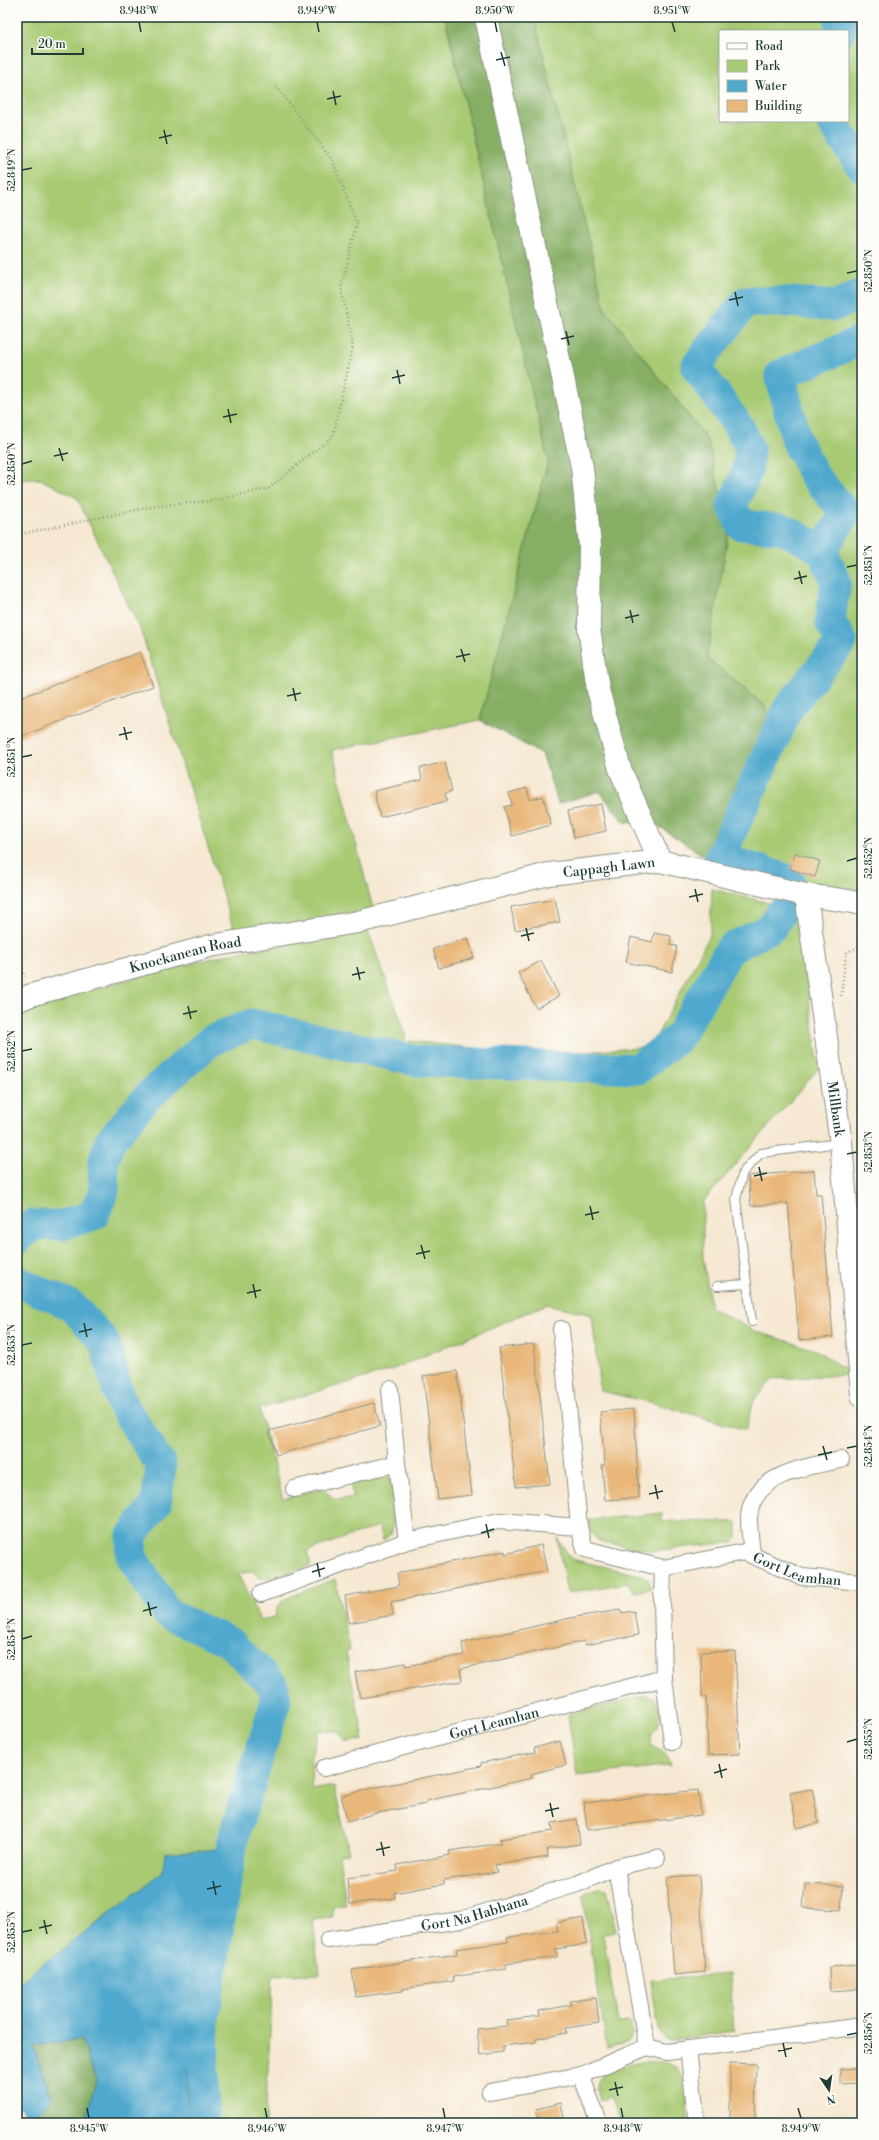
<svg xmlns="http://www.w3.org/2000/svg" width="879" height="2140" font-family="'Libre Bodoni',serif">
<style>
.green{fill:#a8ca73;stroke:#648454;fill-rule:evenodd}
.forest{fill:#86ae65;stroke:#52764c}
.water{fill:#50a8cd;stroke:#387280}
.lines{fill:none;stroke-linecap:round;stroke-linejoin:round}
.river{stroke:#50a8cd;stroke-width:31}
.building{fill:#e9b779}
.lane-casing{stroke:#8a9283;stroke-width:10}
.street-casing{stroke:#8a9283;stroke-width:18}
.secondary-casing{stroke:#8a9283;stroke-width:24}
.path{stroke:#8a9283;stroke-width:2.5;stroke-dasharray:1 3;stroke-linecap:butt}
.lane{stroke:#fff;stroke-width:8}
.street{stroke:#fff;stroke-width:16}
.secondary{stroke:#fff;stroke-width:22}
.ticks{fill:none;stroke:#1f3d34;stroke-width:1.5}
.labels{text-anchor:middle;stroke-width:3;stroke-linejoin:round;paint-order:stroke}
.street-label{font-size:14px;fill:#1f3d34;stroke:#fdfcf7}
.neatline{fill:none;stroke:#1f3d34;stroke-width:1.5}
.ticks-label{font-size:10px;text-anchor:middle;fill:#1f3d34}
</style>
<rect width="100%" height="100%" fill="#fdfcf7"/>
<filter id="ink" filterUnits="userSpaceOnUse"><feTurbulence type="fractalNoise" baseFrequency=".025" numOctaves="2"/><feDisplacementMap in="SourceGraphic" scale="8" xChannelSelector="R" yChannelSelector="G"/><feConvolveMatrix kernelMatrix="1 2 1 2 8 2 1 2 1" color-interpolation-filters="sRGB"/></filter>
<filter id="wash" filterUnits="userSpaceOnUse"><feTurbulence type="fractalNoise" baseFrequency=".012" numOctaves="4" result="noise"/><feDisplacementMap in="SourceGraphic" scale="16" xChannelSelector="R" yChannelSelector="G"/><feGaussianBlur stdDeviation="0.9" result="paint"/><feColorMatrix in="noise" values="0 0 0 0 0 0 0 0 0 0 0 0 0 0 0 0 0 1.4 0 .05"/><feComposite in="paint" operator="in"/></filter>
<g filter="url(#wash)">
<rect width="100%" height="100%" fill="#f6e8d2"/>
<path class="green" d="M17 17H445L548 461 480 720 332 750 373 909 299 924 234 931 141 631 77 498 40 479 17 480Z
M534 17H862V894L782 885 708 859 770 718 765 706 707 658 729 529 707 439 605 309ZM720 31H848V121H720Z
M712 889 789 908 798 920 819 1068 703 1202V1257L711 1308 754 1331 816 1350 847 1371 846 1375 773 1379 754 1400 746 1430 654 1403 600 1391 592 1315 547 1304 391 1370 259 1409 283 1499 321 1488 336 1500 353 1497 351 1486 380 1472 389 1477C396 1495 396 1516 391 1534L383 1540 379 1526 307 1551 311 1565 274 1579 258 1577 253 1571 238 1574 260 1620 275 1617 277 1608 284 1599 335 1579 350 1650 346 1651 364 1740 346 1742 338 1731H318L311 1762 312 1790 334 1786 349 1853 339 1854 346 1905 332 1906 333 1917 313 1919 319 1974 273 1975 265 2123H189L187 2091 191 2001 219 1849 162 1873 17 1984V1011L33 1004 233 953 368 931 405 1032 406 1068 409 1041 540 1055 651 1047 710 935Z
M662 1513V1521L737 1522V1537L733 1542 651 1551 600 1541C591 1536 590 1530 589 1520Z
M557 1538 570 1557 575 1560 640 1575 648 1579 651 1588 635 1592 627 1583 567 1593Z
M646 1695 654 1697C662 1711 664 1722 651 1733V1745L666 1754 671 1765 577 1776 568 1715Z
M601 1887 607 1889 616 1931 603 1934 618 2023 630 2022 633 2033 626 2043 607 2048 583 1897 585 1893Z
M730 1974 734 2031 673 2040 665 2039 659 2031 651 1980Z
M646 2061C653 2062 665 2061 671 2064 690 2074 687 2104 688 2123H621L611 2097 599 2101C598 2096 596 2089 597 2085 601 2067 631 2065 646 2061Z"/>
<path class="forest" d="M445 17H534L605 309 707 439 729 529 707 658 765 706 770 718 708 859 657 825 624 822 599 791 558 804 542 754 480 720 548 461Z
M81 2039 96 2080 85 2123H24L52 2100 33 2045Z"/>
<path class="water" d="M219 1849 191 2001 187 2091 189 2123H85L96 2080 81 2039 33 2046 52 2100 30 2118 17 2105V1984L162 1873 165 1854Z"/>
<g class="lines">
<path class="river" d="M839 17 841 31
M831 121 862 167
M822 550 846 513 815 477 797 442 780 375 862 340
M789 880 720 857 789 707 842 641 830 622 836 581 822 550 783 529 741 525 732 505C741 487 750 470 749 450 748 434 706 382 696 367 711 344 729 325 745 302H792L834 306 862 294
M17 1240 32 1225H63L94 1215 104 1190 103 1164 110 1141 150 1094 212 1040 252 1024 416 1061 638 1069 678 1038 730 949 772 927 780 914
M17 1281 72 1306 104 1341 121 1403 161 1465 156 1504 132 1535 131 1556 168 1614 229 1642 273 1685 276 1701 233 1839 204 2019 203 2123"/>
</g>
<g id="blocks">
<path class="building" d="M140 652 153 686 17 738V699Z
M445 762 452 791 445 793 447 801 380 817 374 791 422 780 420 768Z
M527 788 530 800 543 796 551 825 512 836 504 807 512 805 509 793Z
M601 804 606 831 574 838 568 811Z
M795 853 820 861 815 877 790 869Z
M555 899 560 922 515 930 511 907Z
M654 933 671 936 670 945 677 946 672 972 626 962 631 937 652 942Z
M468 938 474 958 439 968 433 949Z
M541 961 559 996 536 1008 518 973Z
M814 1170 816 1194H821L833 1337 799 1340 788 1203 751 1206 748 1176Z
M534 1344 550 1484 516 1487 499 1348Z
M457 1371 472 1495 438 1499 423 1376Z
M374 1403 380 1426 276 1455 269 1431Z
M634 1409 639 1498 605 1500 602 1465H605L600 1412Z
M541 1545 547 1571 391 1602 393 1615 349 1623 345 1596 399 1586 397 1573 505 1551V1554Z
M620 1610 621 1613 634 1611 638 1635 585 1645 584 1641 460 1669 462 1681 360 1698 355 1672 405 1663 406 1666 464 1655 462 1643 575 1617Z
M735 1651 740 1754 708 1755 706 1697H702L701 1652Z
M560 1741 566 1765 531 1774 532 1778 426 1801V1804L372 1814 348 1822 341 1796 373 1788 481 1766V1763L535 1752 534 1748Z
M812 1789 819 1823 797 1828 790 1793Z
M698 1790 701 1815 587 1830 584 1803Z
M577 1819 580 1844 547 1849 548 1857 495 1865 497 1872 444 1880V1884L394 1893 395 1898 350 1904 347 1878 398 1871 397 1865 450 1855 449 1851 501 1843 500 1839 553 1831 552 1823Z
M699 1875 705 1972 674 1975 667 1877Z
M805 1884 843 1886 841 1910 803 1908Z
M583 1918 587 1944 556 1949 557 1957 505 1964 506 1969 453 1977 454 1981 403 1989V1991L356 1997 352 1970 457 1954 456 1949 508 1942 507 1937 558 1931 556 1923Z
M862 1965V1989L830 1991 829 1967Z
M596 1998 599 2023 566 2028 567 2033 536 2039V2042L503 2046V2052L480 2055 477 2029 507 2026 506 2020 540 2016 539 2011 571 2005 570 2001Z
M730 2063 756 2064 755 2123H730Z
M862 2068V2083L840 2084V2069Z
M561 2103 565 2123H540L536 2109Z"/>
</g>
</g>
<g filter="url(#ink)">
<use href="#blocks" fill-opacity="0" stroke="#8a9283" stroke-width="1"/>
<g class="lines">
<g class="lane-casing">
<path id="lane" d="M717 1286 747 1284
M752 1322 736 1199 743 1172 761 1153 840 1143"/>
</g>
<g class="street-casing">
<g id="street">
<path d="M561 1329 579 1527"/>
<path d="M390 1389 397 1463"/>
<path d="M294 1489 397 1463 407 1541"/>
<path d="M752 1555C751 1543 749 1530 749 1518 751 1474 808 1466 841 1460"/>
<path d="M663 1568 662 1601 664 1678"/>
<path id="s1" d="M261 1594 407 1541 499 1521 579 1527 585 1549 663 1568 744 1552 802 1577 862 1582"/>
<path id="s2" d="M324 1768 664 1678 672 1742"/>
<path d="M616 1867 657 1858"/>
<path id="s3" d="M328 1940 460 1920 577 1884 616 1867 647 2047 667 2052 862 2026"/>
<path d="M688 2049 697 2123"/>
<path d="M581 2075 647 2047"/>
<path d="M490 2092 581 2075 599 2123"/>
</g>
</g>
<g class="secondary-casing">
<g id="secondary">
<path d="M486 17 582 467 590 546 589 628 598 690 620 769 660 861"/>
<path id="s4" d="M806 895 841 1143 862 1395"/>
<path id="s5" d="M17 1001 31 995 210 946 358 922 549 874 660 861 806 895 848 901 862 904"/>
</g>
</g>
<path class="path" d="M17 535 150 507 218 500 269 488 333 436 353 346 341 288 357 224 332 160 275 85
M17 954 25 977
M841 996 846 953 862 945
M341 2123 351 2120 372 2123"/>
<use href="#lane" class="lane"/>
<use href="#street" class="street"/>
<use href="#secondary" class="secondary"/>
</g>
</g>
<path class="ticks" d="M139 22 141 32M317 22 319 32M495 22 497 32M672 22 675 32M501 52 505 66M496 60 510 57M333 91 336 105M327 99 341 96M164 130 167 144M159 138 172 135M22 170 32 168M847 273 857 271M735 292 738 306M729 300 743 297M566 331 569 345M561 339 574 336M397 370 400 384M392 378 405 375M228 409 231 423M223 417 237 414M59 448 63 461M54 456 68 453M22 464 32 461M847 567 857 565M799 571 802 584M794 579 807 576M630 610 633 623M625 618 639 615M461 649 465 662M456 657 470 654M293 688 296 701M287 696 301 693M124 727 127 740M119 735 132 732M22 757 32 755M847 861 857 858M695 889 698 902M689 897 703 894M526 928 529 941M521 936 534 933M357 967 360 980M352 975 365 972M188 1006 191 1019M183 1014 197 1011M22 1051 32 1049M847 1154 857 1152M759 1167 762 1181M754 1176 767 1173M590 1206 593 1220M585 1215 599 1212M421 1245 425 1259M416 1254 430 1251M253 1284 256 1298M247 1293 261 1290M84 1323 87 1337M79 1332 92 1329M22 1345 32 1343M823 1446 827 1460M847 1448 857 1446M818 1455 832 1452M655 1485 658 1499M649 1494 663 1491M486 1524 489 1538M481 1533 494 1529M317 1563 320 1577M312 1572 325 1568M148 1602 151 1616M143 1611 157 1607M22 1639 32 1636M847 1742 857 1739M719 1764 722 1778M714 1773 727 1769M550 1803 553 1817M545 1811 559 1808M381 1842 384 1856M376 1850 390 1847M213 1881 216 1895M207 1889 221 1886M44 1920 47 1934M39 1928 52 1925M22 1932 32 1930M847 2035 857 2033M783 2043 786 2057M778 2051 792 2048M615 2082 618 2096M609 2090 623 2087M87 2108 89 2118M265 2108 267 2118M443 2108 445 2118M621 2108 623 2118M798 2108 801 2118"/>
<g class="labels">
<g class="street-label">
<text dy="5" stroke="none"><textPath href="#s5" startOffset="608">Cappagh Lawn</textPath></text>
<text dy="5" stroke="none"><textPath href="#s5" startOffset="175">Knockanean Road</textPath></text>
<text dy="5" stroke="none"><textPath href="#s4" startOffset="216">Millbank</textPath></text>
<text dy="5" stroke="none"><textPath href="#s1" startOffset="572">Gort Leamhan</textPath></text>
<text dy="5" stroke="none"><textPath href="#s2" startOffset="176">Gort Leamhan</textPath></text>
<text dy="5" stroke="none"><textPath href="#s3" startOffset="149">Gort Na Habhana</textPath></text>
</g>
</g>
<rect width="879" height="2140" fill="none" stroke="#fdfcf7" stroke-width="44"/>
<rect x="719" y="30" width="130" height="92" fill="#fdfcf7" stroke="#a4b0a9"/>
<rect x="727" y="43" width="20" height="6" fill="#ffffff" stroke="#a4b0a9"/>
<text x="755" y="50" font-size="12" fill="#1f3d34">Road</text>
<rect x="727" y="60" width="20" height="12" fill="#a8ca73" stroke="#a4b0a9"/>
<text x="755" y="70" font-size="12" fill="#1f3d34">Park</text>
<rect x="727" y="80" width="20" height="12" fill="#50a8cd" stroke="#a4b0a9"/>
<text x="755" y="90" font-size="12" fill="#1f3d34">Water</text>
<rect x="727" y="100" width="20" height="12" fill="#e9b779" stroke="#a4b0a9"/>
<text x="755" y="110" font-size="12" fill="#1f3d34">Building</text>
<g transform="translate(829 2090) rotate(167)" stroke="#fdfcf7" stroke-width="3" paint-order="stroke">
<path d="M0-3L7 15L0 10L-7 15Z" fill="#1f3d34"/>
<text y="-6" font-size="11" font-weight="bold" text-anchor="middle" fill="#1f3d34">N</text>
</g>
<path d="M32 48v6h51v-6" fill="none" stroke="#1f3d34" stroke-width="2"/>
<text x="38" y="48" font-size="12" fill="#1f3d34" stroke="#fdfcf7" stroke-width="3" paint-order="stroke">20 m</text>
<rect x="22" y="22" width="835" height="2096" class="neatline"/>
<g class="ticks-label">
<text x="139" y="14">8.948°W</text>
<text x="317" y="14">8.949°W</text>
<text x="495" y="14">8.950°W</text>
<text x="672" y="14">8.951°W</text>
<text transform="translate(11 170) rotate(-90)" y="4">52.849°N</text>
<text transform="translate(868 271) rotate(-90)" y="4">52.850°N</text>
<text transform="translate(11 464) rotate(-90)" y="4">52.850°N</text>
<text transform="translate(868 565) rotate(-90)" y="4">52.851°N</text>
<text transform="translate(11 757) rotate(-90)" y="4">52.851°N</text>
<text transform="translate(868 858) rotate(-90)" y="4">52.852°N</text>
<text transform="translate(11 1051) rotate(-90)" y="4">52.852°N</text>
<text transform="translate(868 1152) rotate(-90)" y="4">52.853°N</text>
<text transform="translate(11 1345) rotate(-90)" y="4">52.853°N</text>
<text transform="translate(868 1446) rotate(-90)" y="4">52.854°N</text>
<text transform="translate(11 1639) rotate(-90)" y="4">52.854°N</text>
<text transform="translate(868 1739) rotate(-90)" y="4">52.855°N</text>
<text transform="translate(11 1932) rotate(-90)" y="4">52.855°N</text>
<text transform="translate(868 2033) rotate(-90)" y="4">52.856°N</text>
<text x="89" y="2132">8.945°W</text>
<text x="267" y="2132">8.946°W</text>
<text x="445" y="2132">8.947°W</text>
<text x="623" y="2132">8.948°W</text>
<text x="801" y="2132">8.949°W</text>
</g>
</svg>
